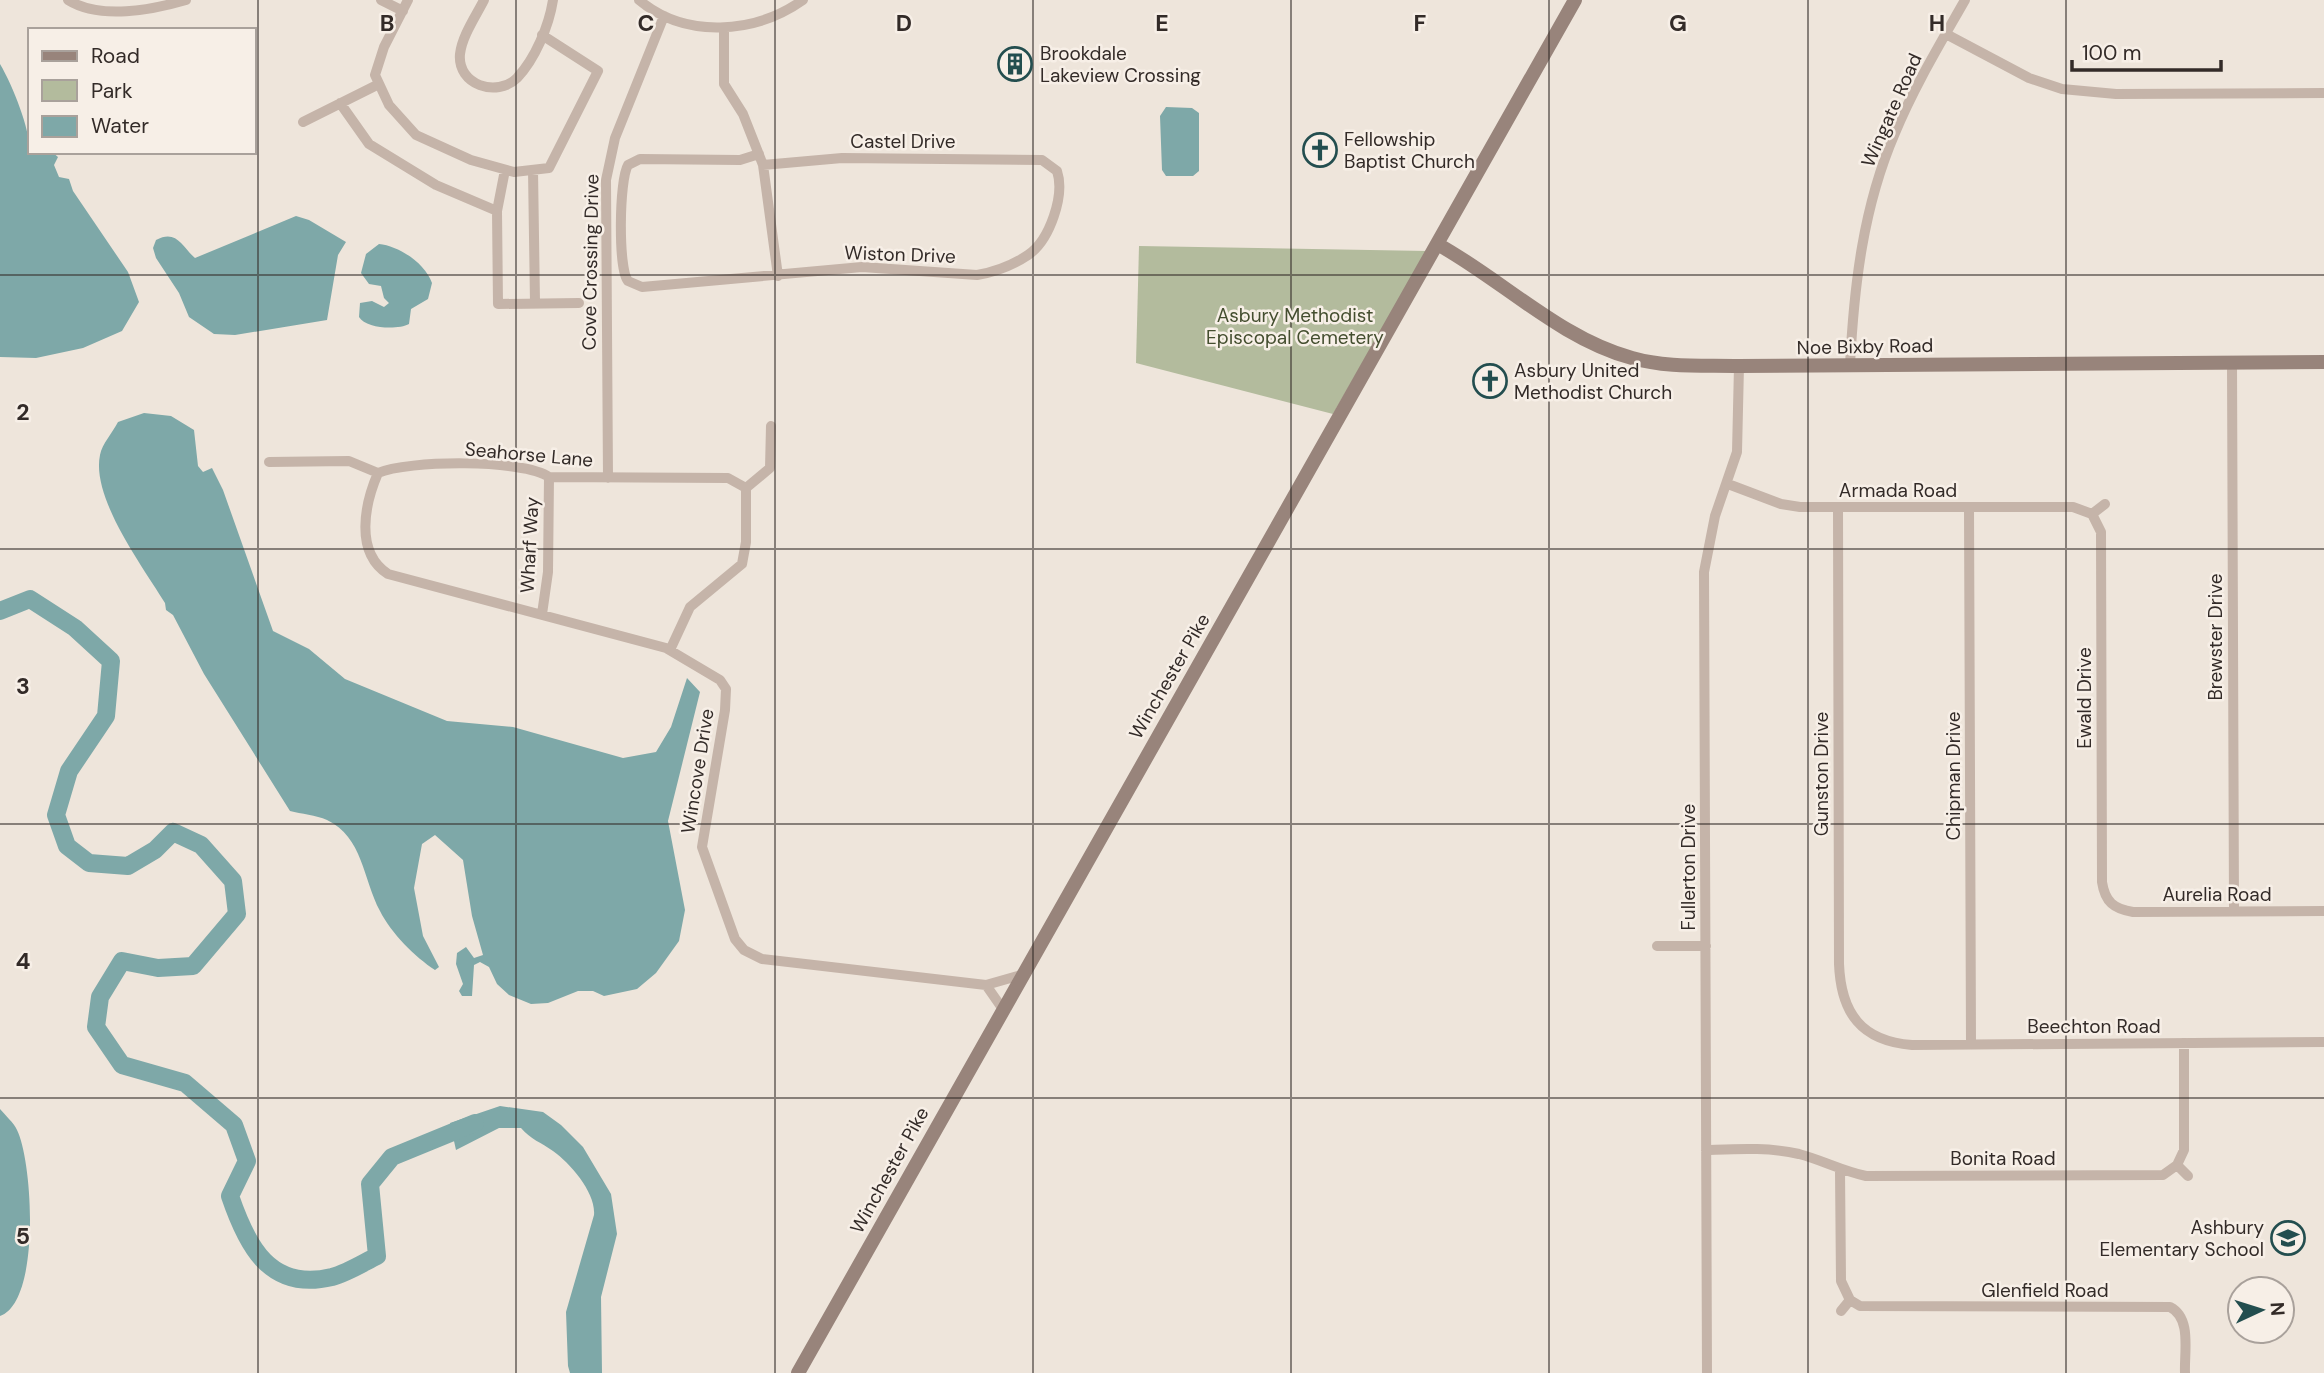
<svg xmlns="http://www.w3.org/2000/svg" width="2324" height="1373" font-family="'DM Sans',sans-serif">
<style>
.green{fill:#b3bb9d}
.water{fill:#7ea8a8}
.lines{fill:none;stroke-linecap:round;stroke-linejoin:round}
.river{stroke:#7ea8a8;stroke-width:18}
.street{stroke:#c5b4a9;stroke-width:10}
.secondary{stroke:#98847b;stroke-width:14}
.grid{fill:none;stroke:#332b28;stroke-width:2;stroke-opacity:0.55}
.labels{text-anchor:middle;stroke-width:5;stroke-linejoin:round;paint-order:stroke}
.poi-label{font-size:19px;fill:#332b28;stroke:#f7efe7;text-anchor:start}
.street-label{font-size:19px;fill:#332b28;stroke:#f7efe7}
.park-label{font-size:19px;fill:#444e2f;stroke:#f7efe7}
.grid-label{font-size:23px;text-anchor:middle;font-weight:bold;fill:#332b28;stroke:#f7efe7;stroke-width:5;stroke-linejoin:round;paint-order:stroke}
</style>
<rect width="100%" height="100%" fill="#eee5db"/>
<path class="green" d="M1139 246 1427 251 1333 414 1136 363Z"/>
<path class="water" d="M0 64C13 86 30 129 30 152H52L58 157 54 165 59 177 69 179 73 191 128 272 139 302 122 331 83 348 36 358 0 357Z
M1166 107 1192 108 1199 113V171L1193 176H1166L1162 170 1160 116Z
M296 216 309 220 346 242 338 255 327 320 235 335 214 334 189 317 179 293 156 258 153 248 156 240C177 229 182 247 195 258Z
M379 244C399 246 425 263 432 283L428 299 411 309 409 324C398 330 366 329 359 317L360 303 372 301 384 307 389 303 384 298 381 286 369 284 361 273 366 254Z
M144 413 171 416 194 430 198 466 203 472 212 468 223 490 273 631 309 649 345 679 447 721 513 727 623 758 656 752 671 727 687 678 700 692 668 821 685 910 679 941 656 973 637 989 604 996 593 991H578L548 1003 531 1004 509 995 497 984 489 967 480 962 474 965 472 996H462L459 991 463 984 456 964 457 953 466 947 474 958 483 955 472 916 463 860 435 835 422 844 414 888 423 936 439 967 435 970C415 957 391 933 380 911 363 879 363 837 327 820 316 815 301 814 290 811L204 674 173 615 166 610 165 603C143 567 91 498 100 455 102 444 113 432 118 422Z
M500 1106 543 1112 561 1125 583 1147 611 1194 617 1234 601 1297 602 1373H570L568 1366 566 1312 594 1215C596 1193 571 1164 553 1151 542 1143 530 1139 521 1128H499L456 1150 450 1123Z
M0 1109C5 1115 14 1123 17 1130 33 1162 41 1302 0 1316Z"/>
<g class="lines">
<path class="river" d="M0 611 30 599 75 628 111 661 106 716 69 771 56 815 67 846 89 863 128 866 155 850 173 832 201 845 233 881 237 914 193 966 158 968 122 961 100 997 96 1027 122 1065 185 1083 234 1125 247 1161 230 1196C247 1246 270 1292 332 1277 347 1273 363 1263 377 1256L370 1184 392 1157 475 1123"/>
<path class="street" d="M68 0C100 20 152 10 186 0
M381 0 403 11
M408 0 384 47 375 75 389 105 416 135 471 160 514 172 549 168 598 71 542 35
M484 0C476 16 462 36 460 54 457 85 497 98 517 78 535 59 549 26 553 0
M639 0C685 39 755 34 803 0
M724 28V84L743 114 763 165 778 276
M1946 34 2029 78 2062 89 2116 94 2324 93
M340 103 369 144 436 185 497 211
M303 122 379 84
M759 154 740 160 640 159 628 165C619 180 618 269 628 281L642 287 862 267 977 275C995 272 1013 265 1028 255 1050 240 1065 195 1057 171L1042 160 842 158 763 165
M505 170 497 211 498 304 579 303
M533 170 535 303
M2232 363 2234 912
M1850 365C1854 286 1863 207 1895 133 1914 87 1940 44 1965 0
M269 462 349 461 378 473
M378 473C365 503 354 552 388 574L666 648 720 680 726 689 725 710 702 847 735 939 744 950 762 959 986 985 1021 975
M378 473C407 460 524 459 549 477L728 478 746 488
M608 478 606 180 615 138 664 16
M1728 484 1781 504 1800 507H2073L2092 514 2101 532 2102 882C2105 902 2114 909 2133 912L2324 911
M746 488 770 468 771 426
M1969 507 1971 1044
M1838 508 1839 964C1841 1013 1861 1041 1912 1045L2324 1042
M2092 514 2105 504
M542 614 548 572 549 477
M670 650 690 607 742 564 746 542V488
M1657 946H1706
M986 985 1002 1008
M1706 1150C1737 1149 1768 1147 1799 1154 1822 1160 1842 1171 1866 1176L2163 1175 2177 1165 2184 1150V1043
M2177 1165 2188 1176
M1840 1171 1841 1281 1850 1300 1860 1306 2170 1307C2192 1318 2184 1352 2185 1373
M1841 1311 1850 1300
M1707 1373 1704 572 1715 516 1737 452 1739 366"/>
<path class="secondary" d="M1439 245C1502 280 1561 339 1632 358 1667 368 1704 365 1739 366L2324 362
M798 1373 1575 0"/>
</g>
<path class="grid" d="M258 0V1373M516 0V1373M775 0V1373M1033 0V1373M1291 0V1373M1549 0V1373M1808 0V1373M2066 0V1373M0 275H2324M0 549H2324M0 824H2324M0 1098H2324"/>
<defs>
<g id="building-ring" transform="scale(1.75)"><circle r="9.5" fill="#f7efe7" stroke="#234e4f" stroke-width="1.5"/><path d="M-4-6H4V6H1V3H-1V6H-4ZM-2.5-4.3h1.7v1.8h-1.7ZM.8-4.3h1.7v1.8H.8ZM-2.5-1h1.7V.8h-1.7ZM.8-1h1.7V.8H.8Z" fill="#234e4f"/></g>
<g id="church-ring" transform="scale(1.75)"><circle r="9.5" fill="#f7efe7" stroke="#234e4f" stroke-width="1.5"/><path d="M-1.2-6h2.4v3.5h3.3v2.4h-3.3V6h-2.4V-.1h-3.3v-2.4h3.3Z" fill="#234e4f"/></g>
<g id="school-ring" transform="scale(1.75)"><circle r="9.5" fill="#f7efe7" stroke="#234e4f" stroke-width="1.5"/><path d="M0-5L7-2L0 1L-7-2ZM-4 1L0 2.5L4 1V4Q0 6-4 4Z" fill="#234e4f"/></g>
</defs>
<g fill-rule="evenodd">
<use href="#building-ring" x="1015" y="64"/>
<use href="#church-ring" x="1320" y="150"/>
<use href="#church-ring" x="1490" y="381"/>
<use href="#school-ring" x="2288" y="1238"/>
</g>
<g class="labels">
<g class="poi-label">
<text x="1040" y="60">Brookdale<tspan x="1040" dy="22">Lakeview Crossing</tspan></text>
<text x="1344" y="146">Fellowship<tspan x="1344" dy="22">Baptist Church</tspan></text>
<text x="1514" y="377">Asbury United<tspan x="1514" dy="22">Methodist Church</tspan></text>
<text x="2264" y="1234" text-anchor="end">Ashbury<tspan x="2264" dy="22">Elementary School</tspan></text>
</g>
<g class="street-label">
<text transform="translate(1891 110) rotate(-66)" y="7">Wingate Road</text>
<text x="903" y="148">Castel Drive</text>
<text transform="translate(900 254) rotate(2)" y="7">Wiston Drive</text>
<text transform="translate(590 262) rotate(-89)" y="7">Cove Crossing Drive</text>
<text transform="translate(1865 346) rotate(-1)" y="7">Noe Bixby Road</text>
<text transform="translate(529 454) rotate(5)" y="7">Seahorse Lane</text>
<text x="1898" y="497">Armada Road</text>
<text transform="translate(529 545) rotate(-87)" y="7">Wharf Way</text>
<text transform="translate(2215 637) rotate(-90)" y="7">Brewster Drive</text>
<text transform="translate(1169 676) rotate(-60)" y="7">Winchester Pike</text>
<text transform="translate(2084 698) rotate(-90)" y="7">Ewald Drive</text>
<text transform="translate(697 771) rotate(-81)" y="7">Wincove Drive</text>
<text transform="translate(1821 774) rotate(-90)" y="7">Gunston Drive</text>
<text transform="translate(1953 776) rotate(-90)" y="7">Chipman Drive</text>
<text transform="translate(1688 867) rotate(-90)" y="7">Fullerton Drive</text>
<text x="2217" y="901">Aurelia Road</text>
<text x="2094" y="1033">Beechton Road</text>
<text x="2003" y="1165">Bonita Road</text>
<text transform="translate(889 1170) rotate(-61)" y="7">Winchester Pike</text>
<text x="2045" y="1297">Glenfield Road</text>
</g>
<g class="park-label">
<text x="1295" y="322">Asbury Methodist<tspan x="1295" dy="22">Episcopal Cemetery</tspan></text>
</g>
</g>
<g class="grid-label">
<text x="387" y="31">B</text>
<text x="646" y="31">C</text>
<text x="904" y="31">D</text>
<text x="1162" y="31">E</text>
<text x="1420" y="31">F</text>
<text x="1678" y="31">G</text>
<text x="1937" y="31">H</text>
<text x="23" y="420">2</text>
<text x="23" y="694">3</text>
<text x="23" y="969">4</text>
<text x="23" y="1244">5</text>
</g>
<rect x="28" y="28" width="228" height="126" fill="#f7efe7" stroke="#a9a19b" stroke-width="2"/>
<rect x="42" y="51" width="35" height="10" fill="#98847b" stroke="#a9a19b" stroke-width="2"/>
<text x="91" y="63" font-size="21" fill="#332b28">Road</text>
<rect x="42" y="80" width="35" height="21" fill="#b3bb9d" stroke="#a9a19b" stroke-width="2"/>
<text x="91" y="98" font-size="21" fill="#332b28">Park</text>
<rect x="42" y="116" width="35" height="21" fill="#7ea8a8" stroke="#a9a19b" stroke-width="2"/>
<text x="91" y="133" font-size="21" fill="#332b28">Water</text>
<g transform="translate(2261 1310) rotate(86)"><circle r="33" fill="#f7efe7" stroke="#a9a19b" stroke-width="2"/>
<path d="M0-5L12 26L0 18L-12 26Z" fill="#234e4f"/>
<text y="-10" font-size="19" font-weight="bold" text-anchor="middle" fill="#332b28">N</text>
</g>
<path d="M2072 60v10h149v-10" fill="none" stroke="#332b28" stroke-width="3.5"/>
<text x="2082" y="60" font-size="21" fill="#332b28" stroke="#f7efe7" stroke-width="5" paint-order="stroke">100 m</text>
</svg>
